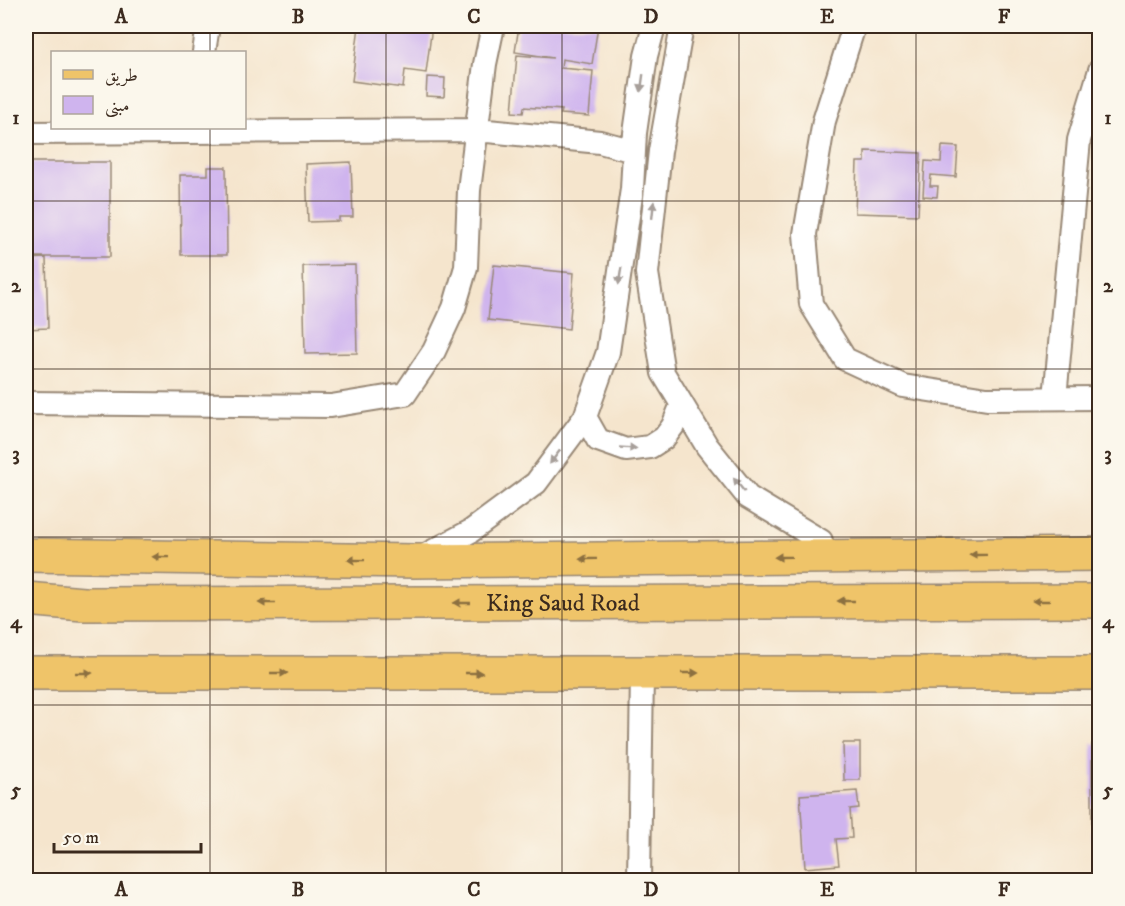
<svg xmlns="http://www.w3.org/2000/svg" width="1125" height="906" font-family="'IM FELL DW Pica',Amiri,serif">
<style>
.building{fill:#cfb4ee}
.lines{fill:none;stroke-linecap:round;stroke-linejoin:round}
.minor-casing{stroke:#988876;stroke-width:26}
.primary-casing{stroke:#988876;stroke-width:36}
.minor{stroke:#fff;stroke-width:22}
.primary{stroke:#efc469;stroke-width:33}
.oneway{fill:#a79f9a}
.oneway2{fill:#8c6f40}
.grid{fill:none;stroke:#3b2a1e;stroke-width:1.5;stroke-opacity:0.55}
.labels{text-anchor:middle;stroke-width:4.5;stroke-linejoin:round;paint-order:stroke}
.street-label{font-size:24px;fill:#3b2a1e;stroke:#fbf7ec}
.neatline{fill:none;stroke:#3b2a1e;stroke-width:2}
.grid-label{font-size:20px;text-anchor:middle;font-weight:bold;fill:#3b2a1e}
</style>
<rect width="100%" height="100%" fill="#fbf7ec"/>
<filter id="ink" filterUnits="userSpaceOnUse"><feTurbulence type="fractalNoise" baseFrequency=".0167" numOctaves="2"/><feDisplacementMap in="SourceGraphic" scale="12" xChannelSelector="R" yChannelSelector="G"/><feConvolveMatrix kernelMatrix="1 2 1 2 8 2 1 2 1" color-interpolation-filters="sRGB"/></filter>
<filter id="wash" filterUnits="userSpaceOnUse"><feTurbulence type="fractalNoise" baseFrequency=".008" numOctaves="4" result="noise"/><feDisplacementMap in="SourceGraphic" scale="24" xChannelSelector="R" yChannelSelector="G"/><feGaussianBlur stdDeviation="1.35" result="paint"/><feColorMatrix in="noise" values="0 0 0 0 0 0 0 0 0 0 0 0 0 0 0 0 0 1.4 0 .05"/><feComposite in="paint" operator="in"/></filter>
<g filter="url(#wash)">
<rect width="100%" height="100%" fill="#f5e5cd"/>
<g id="blocks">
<path class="building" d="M359 26H432L426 73 405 70 403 88 352 81Z
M519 26H598L592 64 562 59 561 68 593 71 589 116 561 114 562 110 524 107 523 113 512 112 517 55 553 58 515 52Z
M427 77 445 78 444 97 426 96Z
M942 146 958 147 956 177 931 175 930 186H938L937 197 923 196 925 161 941 162Z
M865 151 921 153 918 215 855 213 857 162H865Z
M26 162H110V257H26Z
M351 162 353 217H339V221L308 222 306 164Z
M208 167H226L227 255H181L180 175H208Z
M46 258 48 328 26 329V259Z
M355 265 357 353 305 354 303 266Z
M494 265 574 273 569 329 488 320Z
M843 743H860V780H844Z
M1092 744H1100V845H1092Z
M857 791 859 808 850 809 852 838 836 839 839 865 805 868 800 795Z"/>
</g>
</g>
<g filter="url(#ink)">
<use href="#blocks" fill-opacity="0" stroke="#988876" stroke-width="1.5"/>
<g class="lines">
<g class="minor-casing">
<path id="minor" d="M682 26 660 151 647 273 663 373 707 446 748 497 821 541
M854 26 824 121 805 234 811 304 845 359 903 386 987 399 1100 398
M204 52 208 26
M26 133 477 130 600 142 634 151
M1055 398 1079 140 1100 70
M26 403 331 406 405 394 434 351 454 308 466 267 469 190 485 64 493 26
M585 417 598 440 626 450 650 447 664 438 673 426 682 404
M420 558 471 531 536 483 585 417 608 352 632 189 635 133 646 56 654 26
M639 880 642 673"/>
</g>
<g class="primary-casing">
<g id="primary">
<path d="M26 555 414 561 1100 554"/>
<path id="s1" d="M26 599 83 604 1100 601"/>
<path d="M26 673H1100"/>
</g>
</g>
<use href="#minor" class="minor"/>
<use href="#primary" class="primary"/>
</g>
<defs><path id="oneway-solid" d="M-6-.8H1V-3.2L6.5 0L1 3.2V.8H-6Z" transform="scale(1.5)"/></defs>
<g class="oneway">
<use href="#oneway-solid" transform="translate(642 83) rotate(98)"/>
<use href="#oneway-solid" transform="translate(653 210) rotate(-84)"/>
<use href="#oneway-solid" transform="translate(620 276) rotate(99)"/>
<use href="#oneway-solid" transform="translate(628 448) rotate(3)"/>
<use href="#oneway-solid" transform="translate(555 457) rotate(127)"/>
<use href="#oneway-solid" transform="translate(739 485) rotate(-129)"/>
</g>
<g class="oneway2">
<use href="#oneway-solid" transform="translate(978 555) rotate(179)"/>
<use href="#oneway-solid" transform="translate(161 557) rotate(-179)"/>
<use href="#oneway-solid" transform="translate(783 557) rotate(179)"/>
<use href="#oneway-solid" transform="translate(588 559) rotate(179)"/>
<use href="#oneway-solid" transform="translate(356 560) rotate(-179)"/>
<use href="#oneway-solid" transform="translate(846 601) rotate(180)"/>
<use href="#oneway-solid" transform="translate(1041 601) rotate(180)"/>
<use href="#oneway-solid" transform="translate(267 603) rotate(180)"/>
<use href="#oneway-solid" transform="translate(462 603) rotate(180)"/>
<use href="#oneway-solid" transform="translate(84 673)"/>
<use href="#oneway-solid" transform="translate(279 673)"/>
<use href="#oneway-solid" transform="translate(474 673)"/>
<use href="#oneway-solid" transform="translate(690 673)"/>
</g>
</g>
<path class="grid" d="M210 26V52M386 26V880M562 26V880M739 26V880M916 26V880M210 128V880M26 201H1100M26 369H1100M26 537H1100M26 705H1100"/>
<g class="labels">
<g class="street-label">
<text dy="8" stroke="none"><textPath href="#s1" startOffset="537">King Saud Road</textPath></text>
</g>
</g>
<rect width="1125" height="906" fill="none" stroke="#fbf7ec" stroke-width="66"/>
<rect x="51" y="51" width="195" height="78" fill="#fbf7ec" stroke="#aea59a" stroke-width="1.5"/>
<rect x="63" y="70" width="30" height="9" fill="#efc469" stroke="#aea59a" stroke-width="1.5"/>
<text x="105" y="81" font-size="18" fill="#3b2a1e">طريق</text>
<rect x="63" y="96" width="30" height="18" fill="#cfb4ee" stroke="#aea59a" stroke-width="1.5"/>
<text x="105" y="111" font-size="18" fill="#3b2a1e">مبنى</text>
<path d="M54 843v9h147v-9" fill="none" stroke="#3b2a1e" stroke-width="3"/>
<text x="63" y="843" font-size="18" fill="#3b2a1e" stroke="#fbf7ec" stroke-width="4.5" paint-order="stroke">50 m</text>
<rect x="33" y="33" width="1059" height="840" class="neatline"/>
<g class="grid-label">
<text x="121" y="23">A</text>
<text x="298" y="23">B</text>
<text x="474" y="23">C</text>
<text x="651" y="23">D</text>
<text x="827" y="23">E</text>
<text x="1004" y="23">F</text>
<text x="16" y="124">1</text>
<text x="1108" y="124">1</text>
<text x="16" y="292">2</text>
<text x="1108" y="292">2</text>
<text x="16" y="460">3</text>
<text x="1108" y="460">3</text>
<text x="16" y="628">4</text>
<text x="1108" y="628">4</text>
<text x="16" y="796">5</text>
<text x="1108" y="796">5</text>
<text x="121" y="896">A</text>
<text x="298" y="896">B</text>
<text x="474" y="896">C</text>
<text x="651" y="896">D</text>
<text x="827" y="896">E</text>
<text x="1004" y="896">F</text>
</g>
</svg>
